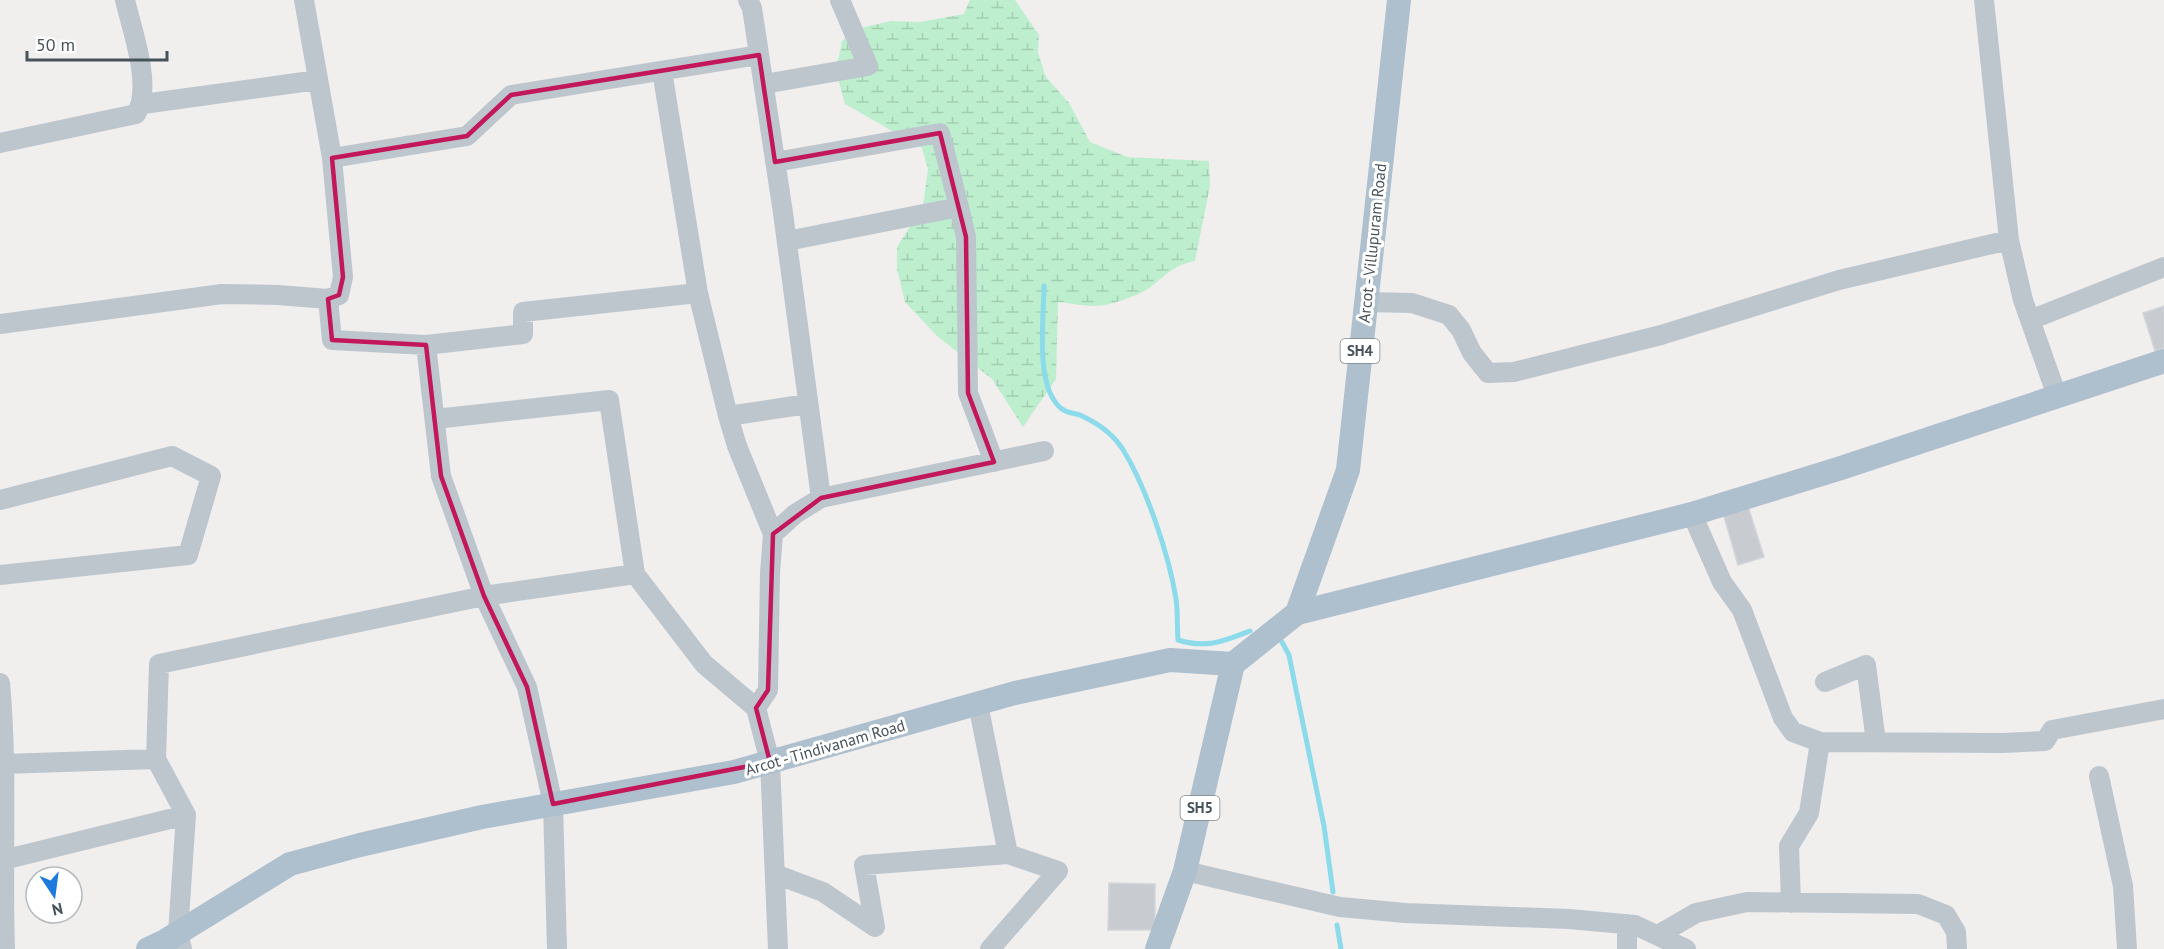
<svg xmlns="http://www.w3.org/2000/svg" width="2164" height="949" font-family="'PT Sans',sans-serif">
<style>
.wetland{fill:url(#wetland-marsh)}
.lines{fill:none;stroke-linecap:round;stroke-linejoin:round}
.stream{stroke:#8bdbea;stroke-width:5}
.building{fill:#c8ccd1;stroke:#d2d5da;stroke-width:1.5}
.minor{stroke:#bdc6cd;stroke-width:20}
.major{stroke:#aebfcd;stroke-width:24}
.marked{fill:none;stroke:#c2185b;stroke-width:4.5;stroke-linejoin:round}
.labels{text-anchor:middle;stroke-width:6;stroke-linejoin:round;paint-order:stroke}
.shield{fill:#fff;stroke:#7e878c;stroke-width:1.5}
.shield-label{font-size:15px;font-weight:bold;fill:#47535b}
.street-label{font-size:16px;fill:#47535b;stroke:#fff}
</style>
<defs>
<pattern id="wetland-marsh" width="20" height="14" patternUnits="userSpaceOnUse" patternTransform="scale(1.5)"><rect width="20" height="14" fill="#bdeece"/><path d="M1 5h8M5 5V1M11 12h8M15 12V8" fill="none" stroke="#a4ceb3"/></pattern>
</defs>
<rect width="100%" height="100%" fill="#f1eeee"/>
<path class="wetland" d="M970 0H1015L1039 35 1038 53 1046 77 1069 103 1090 142 1127 157 1209 161 1210 186 1195 261C1174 265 1168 273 1152 286 1141 295 1109 306 1095 306 1083 306 1070 303 1058 302L1056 379 1023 427 992 379 937 336 905 302 897 269V247L923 206 928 169 922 148 845 104 836 71 842 41 856 29 891 21 920 22 964 14Z"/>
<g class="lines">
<path class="stream" d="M1044 286C1044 318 1034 388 1062 409 1067 413 1074 413 1080 415 1097 423 1111 432 1122 448 1146 486 1169 555 1176 599 1178 612 1177 626 1178 640 1207 649 1224 641 1250 631
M1282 642 1289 655 1294 680 1324 826 1333 892
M1337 925 1341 949"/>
</g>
<path class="building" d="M2164 306V348L2155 351 2143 313Z
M1748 506 1764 557 1738 565 1723 513Z
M1109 883 1155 884V930H1108Z"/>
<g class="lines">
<path class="minor" d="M304 0 332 158
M748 0 752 8 783 213 821 498
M1984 0 2009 240 2023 300 2057 396
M662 71 698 293
M764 84 868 66 840 0
M143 104 318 80
M0 143 136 114C153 88 132 30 125 0
M775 162 940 133 959 207
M787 241 959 207 966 237 968 393 994 462
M328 299 339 295 343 277 332 158 467 136 511 95 759 55
M1366 302 1412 303 1449 315 1461 330 1472 353 1488 373 1514 372 1661 335 1839 280 2009 240
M2030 320 2164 267
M0 324 222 294 278 295 328 299 332 340 426 345
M728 416 737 446 773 534
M435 419 609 400 635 574
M0 500 172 456 211 476 188 555 0 575
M1692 514 1722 582 1742 610 1783 718 1793 732 1820 742 2003 743 2045 741 2052 730 2164 709
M1825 682 1866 665 1876 742
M0 683C8 771 2 861 5 949
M978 704 1008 854
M3 764 156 759
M2099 776 2123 886 2127 949
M3 860 186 815
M1185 871 1340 907 1405 913 1569 919 1635 925 1686 949
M775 874 823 892 875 927 864 865 1008 854 1058 871 990 949
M1791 903 1789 846 1809 813 1820 742
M1658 935 1696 913 1747 902 1918 904 1946 915 1956 932 1957 949
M182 949 178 933 186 815 156 759 159 664 484 596 635 574 704 664 756 708
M557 949 553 804 527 687 484 596 441 476 426 345 523 334V312L698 293 728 416 807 404
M778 949 770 762 756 708 768 690 770 573 773 534 795 514 821 498 1044 451
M1627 949V924"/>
<path class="major" d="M1297 613 1692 514 1841 468 2164 361
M1233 664 1297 613 1348 470 1399 0
M148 949 165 941 290 864 360 845 482 817 734 772 1015 693 1170 660 1233 664
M1157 949 1185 871 1233 664"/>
</g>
<path class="marked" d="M759 55 775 162 940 133 966 237 968 393 994 462 821 498 773 534 768 690 756 708 770 762 553 804 527 687 484 596 441 476 426 345 332 340 328 299 339 295 343 277 332 158 467 136 511 95Z"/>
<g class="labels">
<g class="shield">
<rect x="1340.5" y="339" width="39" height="24" rx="4.5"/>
<rect x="1180.5" y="796" width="39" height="24" rx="4.5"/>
</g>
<g class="shield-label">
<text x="1360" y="356">SH4</text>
<text x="1200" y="813">SH5</text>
</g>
<g class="street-label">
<text transform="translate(1372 243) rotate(-84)" y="6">Arcot - Villupuram Road</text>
<text transform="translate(825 747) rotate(-16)" y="6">Arcot - Tindivanam Road</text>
</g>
</g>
<g transform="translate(54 895) rotate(167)"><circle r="28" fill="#ffffff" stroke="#b5babd" stroke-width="1.5"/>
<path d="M0-4.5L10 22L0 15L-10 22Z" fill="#1d7adc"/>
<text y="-9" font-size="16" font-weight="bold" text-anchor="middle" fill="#47535b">N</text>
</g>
<path d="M27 51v9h140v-9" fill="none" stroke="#47535b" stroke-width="3"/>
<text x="36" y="51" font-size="18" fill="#47535b" stroke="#ffffff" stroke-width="4.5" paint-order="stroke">50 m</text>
</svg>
